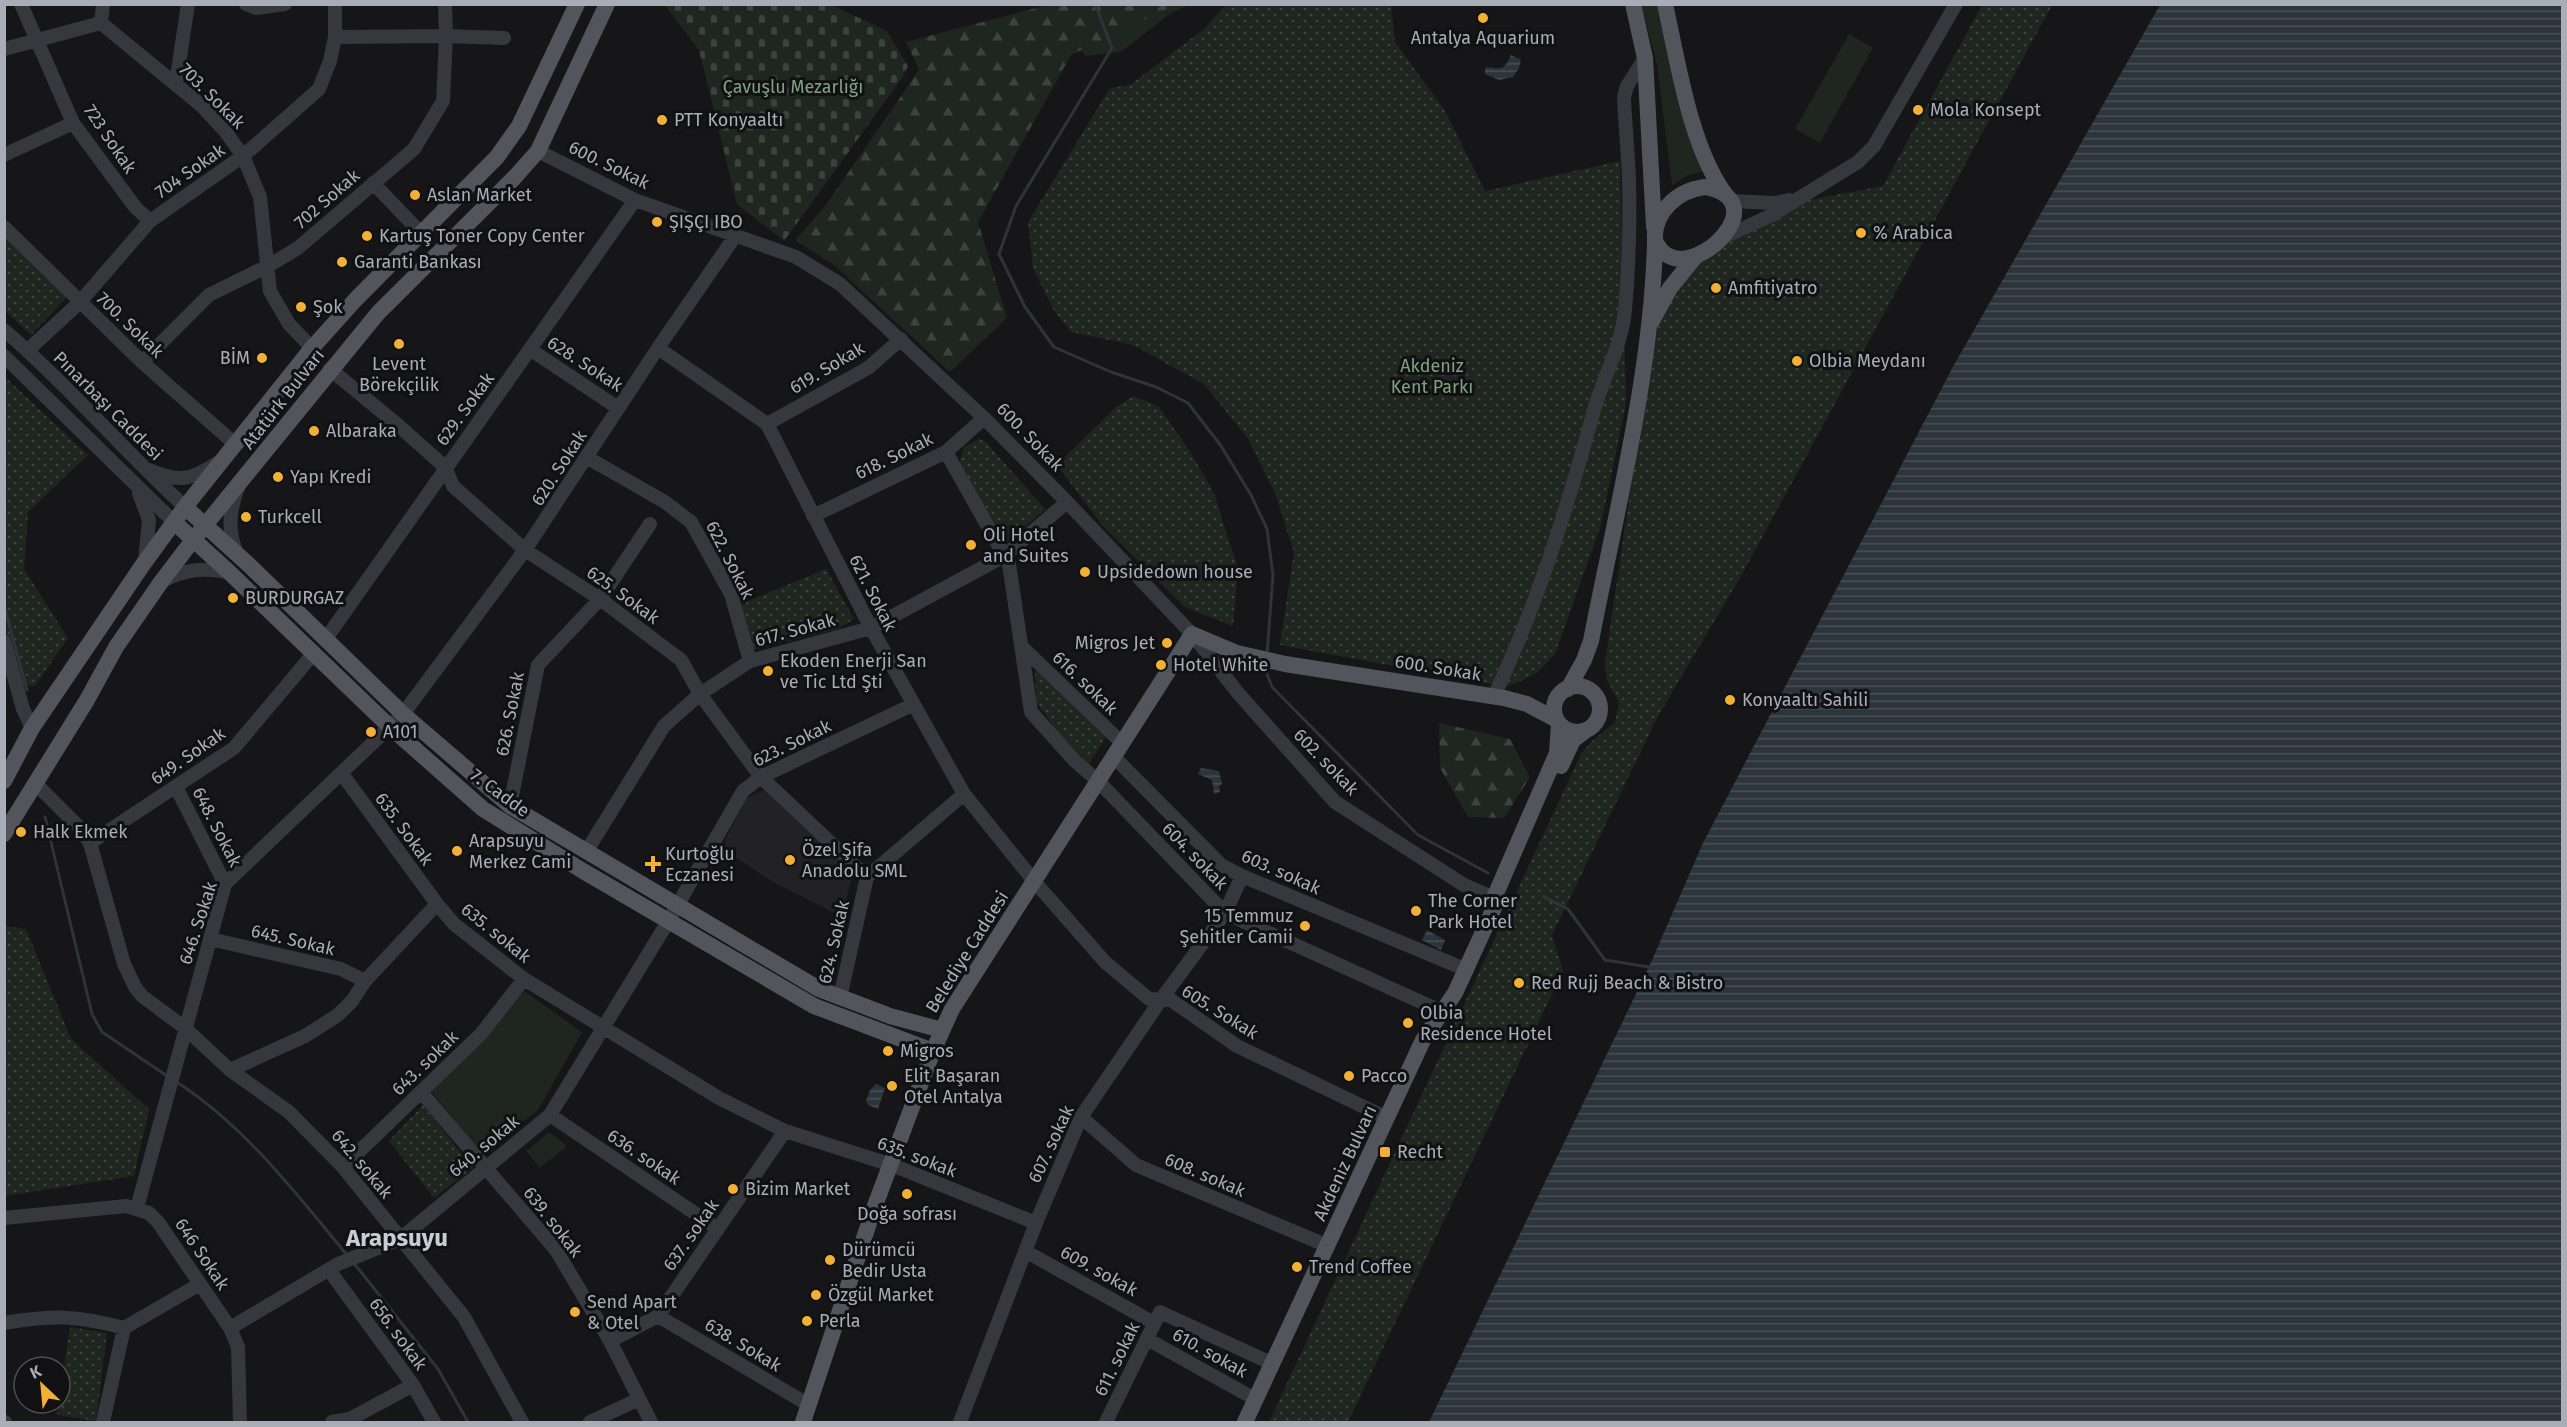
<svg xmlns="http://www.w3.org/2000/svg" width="2567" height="1427" font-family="'Fira Sans',sans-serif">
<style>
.built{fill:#222225}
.green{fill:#1e261f}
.forest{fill:url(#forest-firs)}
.cemetery{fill:url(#cemetery-stones)}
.park{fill:url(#park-dots)}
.water{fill:url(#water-rules)}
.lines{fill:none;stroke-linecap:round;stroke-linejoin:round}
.stream{stroke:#2c353c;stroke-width:3}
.minor{stroke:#37383d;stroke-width:14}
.major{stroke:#53555c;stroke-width:16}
.poi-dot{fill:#f2b134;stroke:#111113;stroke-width:2}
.labels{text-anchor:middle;stroke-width:6;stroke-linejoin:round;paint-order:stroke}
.poi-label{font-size:18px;fill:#a8adb8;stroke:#111113;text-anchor:start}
.park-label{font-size:18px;fill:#7fa381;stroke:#111113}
.street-label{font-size:18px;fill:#a8adb8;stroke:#111113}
.district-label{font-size:24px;font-weight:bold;fill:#c9ccd4;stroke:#111113}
</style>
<defs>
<pattern id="forest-firs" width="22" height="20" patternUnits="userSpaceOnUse" patternTransform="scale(1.5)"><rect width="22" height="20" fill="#1e261f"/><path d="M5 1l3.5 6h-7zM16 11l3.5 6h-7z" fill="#3c433d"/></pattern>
<pattern id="cemetery-stones" width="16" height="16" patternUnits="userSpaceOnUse" patternTransform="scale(1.5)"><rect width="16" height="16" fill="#1e261f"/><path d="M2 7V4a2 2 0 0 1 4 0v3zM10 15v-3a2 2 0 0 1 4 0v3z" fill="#3c433d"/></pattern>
<pattern id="park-dots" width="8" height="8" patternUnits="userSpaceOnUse" patternTransform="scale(1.5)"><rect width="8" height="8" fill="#1e261f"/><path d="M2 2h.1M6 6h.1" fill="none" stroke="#3c433d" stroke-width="1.8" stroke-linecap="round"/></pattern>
<pattern id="water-rules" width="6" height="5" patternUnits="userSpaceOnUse" patternTransform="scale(1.5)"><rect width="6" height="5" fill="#2c353c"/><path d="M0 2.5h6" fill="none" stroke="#485056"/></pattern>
</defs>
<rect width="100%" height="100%" fill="#161618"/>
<path class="built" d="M766 789 853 872 842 917 773 882 721 848 747 798Z"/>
<path class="green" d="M1068 5H1189L1171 13 1121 52 1086 56 1060 30Z
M1641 5H1658L1705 171 1688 175 1672 185 1657 64Z
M1849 34 1873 48 1820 143 1795 129Z
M524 991 582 1032 538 1110 482 1155 431 1091 486 1035Z
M549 1132 567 1146 540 1168 526 1151Z"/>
<path class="forest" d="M1048 5H1175L1071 55 978 222 1007 318 950 372 834 265 795 240 823 209 919 70 906 42Z
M1439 723 1510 739 1530 777 1504 818 1468 817 1440 768Z"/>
<path class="cemetery" d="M665 5H832L887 31 908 66 902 78 784 241 737 204 699 50Z"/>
<path class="park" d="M1226 5H1391L1395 42 1445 111 1485 191 1620 161 1626 404 1601 525 1555 654 1537 673 1507 687 1280 645 1294 552 1275 493 1248 439 1204 384 1133 345 1071 332 1054 311 1033 268 1028 222 1110 88 1130 85 1204 29Z
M1982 5H2052L1741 576 1658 716 1552 935 1563 971 1348 1422H1269L1581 754 1590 743 1615 722 1619 703 1607 680 1605 663 1650 356 1656 326 1688 272 1720 246 1808 200 1883 186Z
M4 236 67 297 31 335 5 311Z
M4 376 88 455 28 512 24 569 68 638 35 686 21 685 5 628Z
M1134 396 1159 407 1191 453 1214 493 1238 569 1233 626 1185 607 1102 525 1057 465 1116 407Z
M979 439 985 441 1045 509 1006 543 959 464 964 447Z
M826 569 854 619 837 629 753 650 741 604Z
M1039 669 1108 734 1089 764 1058 732 1036 702 1035 672Z
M5 926 26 929 71 1039 149 1109 134 1176 5 1196Z
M423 1105 473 1168 434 1198 389 1141Z
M70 1327 107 1333 96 1421 57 1415Z"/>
<path class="water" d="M2160 5H2562V1422H1429L1649 967 1703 843 1954 365Z
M1511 55 1521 60 1519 68 1513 77 1499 80 1485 74V68C1491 66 1498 70 1503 67 1507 65 1509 59 1511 55Z
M1201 768 1219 771 1222 784 1219 786 1220 792 1214 794 1212 780 1198 774Z
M1427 930 1445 940 1441 950 1422 940Z
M876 1084 885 1088 878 1109 868 1105 866 1101 870 1090Z"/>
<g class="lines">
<path class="stream" d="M1095 4 1112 48 1016 206 999 254 1025 307 1054 347 1111 372 1156 387 1188 403 1221 446 1251 495 1267 529 1273 575 1267 654
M4 606 27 690
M1267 667V674L1272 687 1418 835 1488 873
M45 817 92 1014 102 1032 170 1078
M1544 897 1568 909 1605 960 1649 967
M175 1081C244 1125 295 1192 347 1255
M353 1262 438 1369 468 1422"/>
<path class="minor" d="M21 4 73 123 135 207 150 221
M246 4 256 8 285 4
M101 23 202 106 225 131 243 156 260 197 270 291 289 324 312 348
M101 23 103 4
M335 37 446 36 504 38
M4 49 101 23
M176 83 188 4
M538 151 635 200 796 257 840 284 984 418 1067 502 1192 634 1238 693 1335 802 1464 885 1494 898
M4 155 73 123
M373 183 420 232
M1730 201 1775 203 1789 200
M4 227 142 362 235 444
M1722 238 1772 215 1858 162 1874 146 1956 4
M4 330C68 385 123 450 185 507
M658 348 767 424 871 628 964 794 1034 881 1105 962 1149 999 1171 1000 1237 1046 1387 1118
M28 350 80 302 150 221 243 156 319 89 330 61 335 37V4
M531 350 618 408
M4 356 174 522
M142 362 209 295 268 266 298 248 414 149 443 101 446 36 445 4
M330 369 399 426 445 467 453 486 525 550 600 599 681 660 700 694 761 777 867 877
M767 424 868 368 901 339
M946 452 1009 564 1031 712 1075 761 1098 781 1225 913 1443 1012
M588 458 665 502 691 522 731 594 750 661
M149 470C179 483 191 480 217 463
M238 487C229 511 227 532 238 555
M139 493 149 520 145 561
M813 516 946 452 984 418
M162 581C186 569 205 567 230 573
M325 640 635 200
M4 641 23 709 32 728
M1023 648 1122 743
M1494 696C1537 606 1566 511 1593 414 1602 379 1622 346 1625 310 1629 267 1630 222 1629 179 1628 151 1625 124 1624 97L1627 86 1645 58
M1114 757 1221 865 1242 876 1467 970
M342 774 437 904
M36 784 82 830 90 843 124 964 135 987 142 996 185 1028 230 1070 305 1036 338 1015 352 1001 365 981 437 904 454 924 524 979 719 1098 785 1131 892 1165 1036 1223
M176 787 225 884
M510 806 538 665 600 599 650 524
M90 843 234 748 314 653
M586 852 664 726 700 694 750 661 871 628 1004 556 1067 502
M210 939 341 969 365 981
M840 998 867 877 964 794
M230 1070 289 1112 343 1167 464 1317 522 1422
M421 1092 556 1250 610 1341 651 1422
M550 1115 718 1229
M1081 1117 1136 1165 1328 1246
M343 1167 481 1034 524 979
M137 1208 225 884 403 714 525 550 658 348 736 235
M4 1218 126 1206 149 1213 158 1222 230 1328 238 1347 240 1422
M1025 1251 1154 1323
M329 1270 413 1385 434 1422
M658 1316 809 1405
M4 1323C53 1315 76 1315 124 1328L103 1422
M124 1328 200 1284
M230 1328 338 1264 400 1239 550 1115 669 920 743 791 761 777 912 705
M1147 1339 1255 1399
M610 1341 658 1316 785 1131
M4 1422H5
M332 1422 350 1419 413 1385
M590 1422 639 1399
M960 1422 1036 1223 1081 1117 1160 1001 1225 913 1242 876
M1106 1422 1160 1312 1273 1364"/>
<path class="major" d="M1633 4 1645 58 1654 227
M1665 4C1678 62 1690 146 1725 194
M1705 187C1775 200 1701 276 1667 255 1661 252 1658 246 1655 241 1653 212 1678 190 1705 187Z
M1652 321 1670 288 1696 256
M185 507 249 565 403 714 510 806 819 989 890 1016 942 1030
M174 522 230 573 390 727 483 809 583 871 814 1006 933 1051
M1554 709a23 23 0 1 1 46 0a23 23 0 1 1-46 0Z
M1568 689 1584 660 1591 641C1616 511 1652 373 1655 241
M1561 766 1573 740 1585 731
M4 781 32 728 144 563 185 507 312 348 356 299 497 157 519 126 577 4
M4 834 87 700 116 647 161 582 193 540 378 313 514 178 538 151 607 4
M803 1422 873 1211 933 1051 952 1009 1192 634 1237 653 1285 664 1504 698 1527 704 1557 720
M1245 1422 1423 1040 1455 993 1494 908V898L1557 753 1559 723"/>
</g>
<g class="poi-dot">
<circle cx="1483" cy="18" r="6"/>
<circle cx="1918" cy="110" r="6"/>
<circle cx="662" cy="120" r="6"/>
<circle cx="415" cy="195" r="6"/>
<circle cx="657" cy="222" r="6"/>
<circle cx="1861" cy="233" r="6"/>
<circle cx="367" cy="236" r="6"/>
<circle cx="342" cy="262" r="6"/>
<circle cx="1716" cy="288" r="6"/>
<circle cx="301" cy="307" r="6"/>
<circle cx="399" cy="344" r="6"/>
<circle cx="262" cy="358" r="6"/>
<circle cx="1797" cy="361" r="6"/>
<circle cx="314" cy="431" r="6"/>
<circle cx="278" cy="477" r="6"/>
<circle cx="246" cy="517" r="6"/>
<circle cx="971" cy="545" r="6"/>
<circle cx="1085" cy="572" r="6"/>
<circle cx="233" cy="598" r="6"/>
<circle cx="1167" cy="643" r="6"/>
<circle cx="1161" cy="665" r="6"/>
<circle cx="768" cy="671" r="6"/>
<circle cx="1730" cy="700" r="6"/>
<circle cx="371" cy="732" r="6"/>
<circle cx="21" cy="832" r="6"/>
<circle cx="457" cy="851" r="6"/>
<circle cx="790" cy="860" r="6"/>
<path d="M650 855h6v6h6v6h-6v6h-6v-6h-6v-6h6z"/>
<circle cx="1416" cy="911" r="6"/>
<circle cx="1305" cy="926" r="6"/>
<circle cx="1519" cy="983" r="6"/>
<circle cx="1408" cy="1023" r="6"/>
<circle cx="888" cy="1051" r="6"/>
<circle cx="1349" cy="1076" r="6"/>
<circle cx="892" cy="1086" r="6"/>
<rect x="1379" y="1146" width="12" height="12" rx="3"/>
<circle cx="733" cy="1189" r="6"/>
<circle cx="907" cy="1194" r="6"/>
<circle cx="830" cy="1260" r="6"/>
<circle cx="1297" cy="1267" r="6"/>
<circle cx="816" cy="1295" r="6"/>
<circle cx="575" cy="1312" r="6"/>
<circle cx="807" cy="1321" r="6"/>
</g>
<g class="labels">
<g class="poi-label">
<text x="1483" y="44" text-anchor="middle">Antalya Aquarium</text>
<text x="1930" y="116">Mola Konsept</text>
<text x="674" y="126">PTT Konyaaltı</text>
<text x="427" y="201">Aslan Market</text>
<text x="669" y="228">ŞIŞÇI IBO</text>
<text x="1873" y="239">% Arabica</text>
<text x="379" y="242">Kartuş Toner Copy Center</text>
<text x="354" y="268">Garanti Bankası</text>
<text x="1728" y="294">Amfitiyatro</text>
<text x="313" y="313">Şok</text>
<text x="250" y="364" text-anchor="end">BİM</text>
<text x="1809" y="367">Olbia Meydanı</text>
<text x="399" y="370" text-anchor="middle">Levent<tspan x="399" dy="21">Börekçilik</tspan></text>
<text x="326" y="437">Albaraka</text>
<text x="290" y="483">Yapı Kredi</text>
<text x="258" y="523">Turkcell</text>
<text x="983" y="541">Oli Hotel<tspan x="983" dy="21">and Suites</tspan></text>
<text x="1097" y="578">Upsidedown house</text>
<text x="245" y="604">BURDURGAZ</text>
<text x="1155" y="649" text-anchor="end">Migros Jet</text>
<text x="780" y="667">Ekoden Enerji San<tspan x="780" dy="21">ve Tic Ltd Şti</tspan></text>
<text x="1173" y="671">Hotel White</text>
<text x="1742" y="706">Konyaaltı Sahili</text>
<text x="383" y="738">A101</text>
<text x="33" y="838">Halk Ekmek</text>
<text x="469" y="847">Arapsuyu<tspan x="469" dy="21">Merkez Cami</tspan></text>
<text x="802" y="856">Özel Şifa<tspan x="802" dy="21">Anadolu SML</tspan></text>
<text x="665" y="860">Kurtoğlu<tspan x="665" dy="21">Eczanesi</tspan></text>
<text x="1428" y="907">The Corner<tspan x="1428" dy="21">Park Hotel</tspan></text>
<text x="1293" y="922" text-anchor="end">15 Temmuz<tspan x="1293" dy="21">Şehitler Camii</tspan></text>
<text x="1531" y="989">Red Rujj Beach &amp; Bistro</text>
<text x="1420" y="1019">Olbia<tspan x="1420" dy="21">Residence Hotel</tspan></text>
<text x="900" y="1057">Migros</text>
<text x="904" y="1082">Elit Başaran<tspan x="904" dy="21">Otel Antalya</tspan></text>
<text x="1361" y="1082">Pacco</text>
<text x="1397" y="1158">Recht</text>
<text x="745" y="1195">Bizim Market</text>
<text x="907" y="1220" text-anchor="middle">Doğa sofrası</text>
<text x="842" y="1256">Dürümcü<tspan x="842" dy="21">Bedir Usta</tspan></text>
<text x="1309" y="1273">Trend Coffee</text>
<text x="828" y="1301">Özgül Market</text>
<text x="587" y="1308">Send Apart<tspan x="587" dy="21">&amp; Otel</tspan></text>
<text x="819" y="1327">Perla</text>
</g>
<g class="park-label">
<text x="793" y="93">Çavuşlu Mezarlığı</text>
<text x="1432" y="372">Akdeniz<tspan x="1432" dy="21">Kent Parkı</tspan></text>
</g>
<g class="street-label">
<text transform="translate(212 96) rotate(45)" y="6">703. Sokak</text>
<text transform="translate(110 139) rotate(56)" y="6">723 Sokak</text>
<text transform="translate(609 165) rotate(26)" y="6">600. Sokak</text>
<text transform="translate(190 171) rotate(-35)" y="6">704 Sokak</text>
<text transform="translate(327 199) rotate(-41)" y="6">702 Sokak</text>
<text transform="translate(130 325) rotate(44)" y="6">700. Sokak</text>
<text transform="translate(585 364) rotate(33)" y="6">628. Sokak</text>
<text transform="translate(827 368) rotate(-31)" y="6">619. Sokak</text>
<text transform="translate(283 399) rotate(-52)" y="6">Atatürk Bulvarı</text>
<text transform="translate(108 406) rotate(45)" y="6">Pınarbaşı Caddesi</text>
<text transform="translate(465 409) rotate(-54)" y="6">629. Sokak</text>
<text transform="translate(1030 437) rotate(46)" y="6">600. Sokak</text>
<text transform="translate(894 456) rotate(-26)" y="6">618. Sokak</text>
<text transform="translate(559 468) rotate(-57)" y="6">620. Sokak</text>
<text transform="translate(730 560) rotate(63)" y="6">622. Sokak</text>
<text transform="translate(873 593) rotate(63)" y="6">621. Sokak</text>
<text transform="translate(623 595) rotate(36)" y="6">625. Sokak</text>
<text transform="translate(795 630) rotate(-15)" y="6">617. Sokak</text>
<text transform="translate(1438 668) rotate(9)" y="6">600. Sokak</text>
<text transform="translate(1085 683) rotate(44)" y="6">616. sokak</text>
<text transform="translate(510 714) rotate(-79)" y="6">626. Sokak</text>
<text transform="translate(792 743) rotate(-26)" y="6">623. Sokak</text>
<text transform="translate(188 756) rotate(-35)" y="6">649. Sokak</text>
<text transform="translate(1326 762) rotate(46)" y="6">602. sokak</text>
<text transform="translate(500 793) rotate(36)" y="6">7. Cadde</text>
<text transform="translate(217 827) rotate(63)" y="6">648. Sokak</text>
<text transform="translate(404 829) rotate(54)" y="6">635. Sokak</text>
<text transform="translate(1195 856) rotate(46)" y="6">604. sokak</text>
<text transform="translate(1281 872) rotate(24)" y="6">603. sokak</text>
<text transform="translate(198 923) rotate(-72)" y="6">646. Sokak</text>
<text transform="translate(496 933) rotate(39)" y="6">635. sokak</text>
<text transform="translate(293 940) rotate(13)" y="6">645. Sokak</text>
<text transform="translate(834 942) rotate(-77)" y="6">624. Sokak</text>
<text transform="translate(967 952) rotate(-58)" y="6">Belediye Caddesi</text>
<text transform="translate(1220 1012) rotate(32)" y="6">605. Sokak</text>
<text transform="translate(425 1063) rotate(-44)" y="6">643. sokak</text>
<text transform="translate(1051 1144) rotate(-65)" y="6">607. sokak</text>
<text transform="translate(484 1146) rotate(-40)" y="6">640. sokak</text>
<text transform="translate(644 1157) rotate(34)" y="6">636. sokak</text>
<text transform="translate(917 1157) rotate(21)" y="6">635. sokak</text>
<text transform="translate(1345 1163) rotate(-65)" y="6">Akdeniz Bulvarı</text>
<text transform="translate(362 1164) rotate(50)" y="6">642. sokak</text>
<text transform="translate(1205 1175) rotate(23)" y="6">608. sokak</text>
<text transform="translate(553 1222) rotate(52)" y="6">639. sokak</text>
<text transform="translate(691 1235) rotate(-55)" y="6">637. sokak</text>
<text transform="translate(202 1254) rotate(56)" y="6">646 Sokak</text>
<text transform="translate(1099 1271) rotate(29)" y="6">609. sokak</text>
<text transform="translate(398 1334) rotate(54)" y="6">656. sokak</text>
<text transform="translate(743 1345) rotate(31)" y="6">638. Sokak</text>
<text transform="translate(1210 1353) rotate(29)" y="6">610. sokak</text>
<text transform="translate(1117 1359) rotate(-64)" y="6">611. sokak</text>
</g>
<g class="district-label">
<text x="397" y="1246">Arapsuyu</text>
</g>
</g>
<rect width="2567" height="1427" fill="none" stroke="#a8adb8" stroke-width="12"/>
<g transform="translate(42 1385) rotate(334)"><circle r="28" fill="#111113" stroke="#4d4f55" stroke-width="1.5"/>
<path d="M0-4.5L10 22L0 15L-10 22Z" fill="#f2b134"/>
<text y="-9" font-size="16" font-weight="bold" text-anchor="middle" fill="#a8adb8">K</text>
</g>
</svg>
